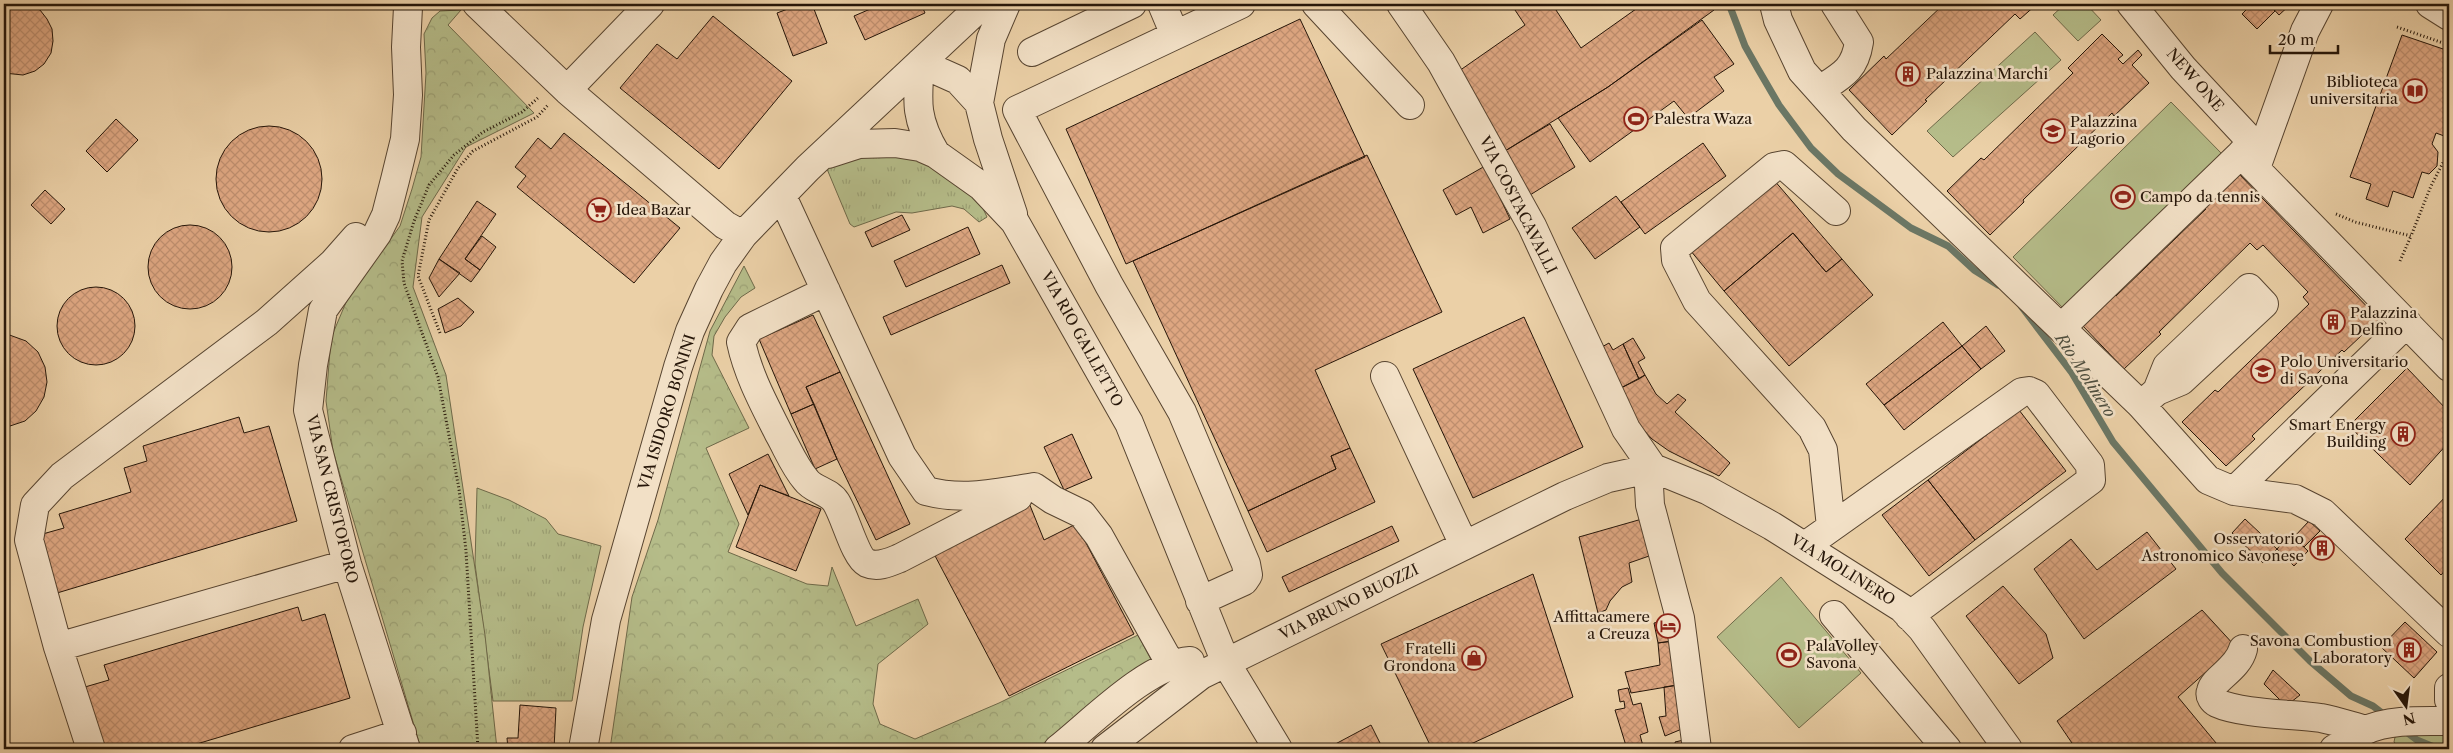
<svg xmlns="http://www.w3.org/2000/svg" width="2453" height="753" font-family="'Libre Caslon Text',serif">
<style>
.grass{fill:url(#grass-tufts);stroke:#6e6949}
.park{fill:url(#park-crowns);stroke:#6e6949}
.garden{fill:#b5bc89;stroke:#6e6949}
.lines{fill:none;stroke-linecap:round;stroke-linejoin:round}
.stream{stroke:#6b7765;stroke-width:7}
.building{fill:url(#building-cross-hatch);stroke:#261609}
.minor-casing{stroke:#574430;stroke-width:30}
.path{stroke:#261609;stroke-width:3;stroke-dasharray:1 2.5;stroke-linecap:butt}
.minor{stroke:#f2e0c6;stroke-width:28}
.labels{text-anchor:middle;stroke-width:5;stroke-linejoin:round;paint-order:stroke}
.poi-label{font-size:15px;fill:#261609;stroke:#f2e0c6;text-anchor:start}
.street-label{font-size:15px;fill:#261609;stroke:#f2e0c6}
.water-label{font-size:16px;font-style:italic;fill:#4e4e3f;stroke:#f2e0c6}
</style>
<defs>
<pattern id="grass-tufts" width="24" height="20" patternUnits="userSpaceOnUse" patternTransform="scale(1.25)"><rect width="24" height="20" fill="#b5bc89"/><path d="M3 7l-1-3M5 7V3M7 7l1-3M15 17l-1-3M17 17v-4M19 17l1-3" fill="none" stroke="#9ca175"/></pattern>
<pattern id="park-crowns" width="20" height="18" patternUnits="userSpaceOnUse" patternTransform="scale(1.25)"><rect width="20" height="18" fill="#b5bc89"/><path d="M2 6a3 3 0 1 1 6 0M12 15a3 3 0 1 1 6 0" fill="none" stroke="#9ca175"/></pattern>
<pattern id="building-cross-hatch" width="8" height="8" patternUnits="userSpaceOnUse" patternTransform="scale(1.25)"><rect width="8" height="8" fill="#dda681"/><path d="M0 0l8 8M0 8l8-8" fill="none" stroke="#be8e6e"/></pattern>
</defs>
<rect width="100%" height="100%" fill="#ebd0a7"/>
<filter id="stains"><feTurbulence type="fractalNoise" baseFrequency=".004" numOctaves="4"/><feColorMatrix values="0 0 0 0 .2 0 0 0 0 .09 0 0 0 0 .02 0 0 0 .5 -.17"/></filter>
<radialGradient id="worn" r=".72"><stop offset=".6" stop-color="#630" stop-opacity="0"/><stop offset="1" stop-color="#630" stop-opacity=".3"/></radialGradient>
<path class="grass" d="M910 152 978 198 987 217 979 222 964 209 952 206 912 213 896 212 854 227 850 224 827 169C838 153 891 154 910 152Z
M477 488 509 500 546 519 558 534 601 546 583 627 572 701H493L475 564Z
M2449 730V749H2399L2394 742 2395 737 2404 734Z"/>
<path class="park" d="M461 10 448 25 534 113 466 147 422 217 413 287 446 375 485 635 497 749H421L333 451 326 401 331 338 347 300 400 226 412 189 421 157 426 73 424 34 432 18 440 11Z
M744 266 755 288 741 297 725 317 714 336 712 355 749 428 706 448 739 524 728 552 807 584 828 586 832 567 856 626 918 599 928 624 878 664 873 704 880 724 915 739 999 703 1138 635 1156 669 1049 749H610L632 597 658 520 710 331Z"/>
<path class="garden" d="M2065 4H2086L2101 20 2078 41 2053 15Z
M2035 32 2061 60 1953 157 1927 131Z
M2171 102 2223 155 2065 310 2013 257Z
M1781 577 1861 673 1799 728 1717 637Z"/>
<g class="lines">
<path class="stream" d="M1729 4 1745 46 1758 69 1779 105 1811 148 1838 174 1911 228 1948 246 1974 270 1998 285
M2021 306 2072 373 2113 442 2222 573 2310 661 2351 696 2373 706 2386 716
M2405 731 2417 740 2439 749"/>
</g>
<path class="building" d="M6 4 29 5 40 10 47 19 52 29 53 41 51 53 44 64 35 71 23 75 4 73V5Z
M801 4H812L827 43 793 56 777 13Z
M882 4H921L925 13 865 40 854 16Z
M1511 4H1552L1581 48 1643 4H1712L1714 10 1608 87 1505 151 1459 71 1525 25Z
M1944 4H2037L2020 19 2015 14 1925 100 1927 101 1892 135 1849 90 1884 56 1886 59Z
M2252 4H2269L2275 11 2257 29 2242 14Z
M2269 4H2291L2279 15Z
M713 16 792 81 719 169 620 88 657 44 677 59Z
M1300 19 1365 157 1126 264 1066 129Z
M1702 20 1734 64 1714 77 1724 91 1688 118 1674 101 1590 162 1558 118 1608 87Z
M2102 34 2123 55 2118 59 2123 64 2138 50 2142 55 2132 65 2149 83 2114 116 2112 113 2023 200 2024 202 1990 235 1947 191 1981 158 1984 160 2073 73 2068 68Z
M2402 35 2449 51V131L2447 137 2436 133 2432 144 2438 152 2437 166 2429 174 2422 172 2413 198 2393 191 2388 207 2366 199 2371 184 2350 177Z
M116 119 138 140 107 172 86 151Z
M1550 124 1575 167 1530 195 1505 151Z
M216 179a53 53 0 1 1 106 0a53 53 0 1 1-106 0Z
M564 133 680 228 634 283 517 187 526 176 515 167 538 138 551 149Z
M1703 143 1726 176 1645 234 1621 202Z
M1367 155 1442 312 1315 370 1350 448 1331 456 1336 469 1248 511 1133 261Z
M1485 166 1510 219 1483 233 1471 207 1456 215 1443 190Z
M2238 173 2379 319 2344 352 2342 350 2252 436 2255 439 2226 466 2182 422 2215 390 2218 392 2309 304 2303 297 2308 292 2263 245 2257 250 2250 243 2159 332 2161 334 2124 369 2081 324 2113 293 2116 296 2206 209 2203 207Z
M1773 179 1842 259 1826 272 1793 233 1724 291 1690 250Z
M45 190 65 209 51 224 31 205Z
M1616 196 1640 227 1595 259 1572 228Z
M477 201 496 214 465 259 480 270 471 282 439 259Z
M902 215 910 230 872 247 865 232Z
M148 267a42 42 0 1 1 84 0a42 42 0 1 1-84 0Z
M968 227 980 254 906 287 894 261Z
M1793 233 1826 272 1842 259 1873 295 1789 366 1724 291Z
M482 236 496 247 480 270 465 259Z
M439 259 460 273 439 297 429 278Z
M1002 265 1010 283 891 335 883 317Z
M57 326a39 39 0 1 1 78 0a39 39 0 1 1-78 0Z
M458 298 474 312 461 326 445 333 438 309Z
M813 315 840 372 806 387 814 404 791 414 759 339Z
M1524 317 1583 447 1473 498 1413 369Z
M1943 322 1962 346 1884 405 1866 384Z
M1986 326 2005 351 1981 369 1962 346Z
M4 333 26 341 38 352 45 367 47 382 44 397 36 411 25 421 4 428Z
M1633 338 1645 358 1638 362 1645 375 1639 379 1623 344Z
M1609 343 1613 350 1623 344 1639 379 1619 389 1600 348Z
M1962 346 1981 369 1904 430 1884 405Z
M2407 368 2449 412V442L2410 485 2349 426Z
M840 372 910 524 876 540 837 459 806 387Z
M1645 375 1656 394 1667 404 1678 394 1686 400 1675 412 1730 463 1719 476 1669 451 1652 439 1640 426 1619 389Z
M814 404 837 459 815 469 791 414Z
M2019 410 2066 471 1975 540 1928 480Z
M239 417 244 433 269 426 297 521 57 593 39 535 64 528 59 514 131 492 124 468 147 461 143 446Z
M1072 434 1092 478 1064 490 1044 447Z
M1350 448 1375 502 1267 552 1248 511 1336 469 1331 456Z
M768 454 789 496 760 485 748 515 729 474Z
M1928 480 1975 540 1929 576 1882 515Z
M760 485 821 509 796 571 736 547Z
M2449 493V566L2441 575 2405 539Z
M1029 503 1044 540 1076 524 1134 634 1009 696 933 552Z
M1642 519 1652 555 1629 563 1632 582 1622 587 1610 601 1606 610 1598 613 1579 537Z
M2245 519 2277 549 2263 563 2232 533Z
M2309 521 2320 531 2304 547 2294 537Z
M1392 526 1399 541 1289 592 1282 577Z
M2147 532 2176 569 2084 639 2034 569 2071 539 2097 570Z
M2290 534 2308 551 2294 566 2277 549Z
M2314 548a8 8 0 1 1 16 0a8 8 0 1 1-16 0Z
M1533 574 1573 697 1460 749H1432L1381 644Z
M2003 586 2046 634 2053 658 2019 684 1966 616Z
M298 607 302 621 325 614 350 698 180 749H104L85 687 109 680 104 665Z
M2202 610 2235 646 2178 697 2221 749H2076L2057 721Z
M1676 618 1680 640 1658 643 1654 623Z
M2405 622 2437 652 2414 678 2381 647Z
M1680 640 1684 684 1631 693 1625 672 1660 665 1658 643Z
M2273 670 2300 695 2286 706 2264 684Z
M1684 684 1689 726 1665 736 1659 717 1666 716 1664 687Z
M1628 688 1633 705 1641 703 1648 732 1640 735 1643 746 1635 749H1627L1615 710 1625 708 1624 701 1620 702 1618 690Z
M520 705 556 708 554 749H508L507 738H518Z
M1371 725 1383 749H1326Z
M1688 739 1690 749H1676L1675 742Z"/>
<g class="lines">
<g class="minor-casing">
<path id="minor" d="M477 4 567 90 725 225 743 235
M1006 4 991 39 979 103 988 139 1013 214
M1162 4 1175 35
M1316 4 1410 105
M1401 4 1441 62 1532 226 1626 429 1653 468
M1774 4 1778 20 1802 71 1854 129 2141 405 2208 480 2234 491 2295 499 2323 513 2449 633
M2131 4 2183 68 2252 142 2241 154
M2430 4 2449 16
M1032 52 1132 4
M1821 89C1843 75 1855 69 1859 42L1835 4
M567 90 650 4
M828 154 859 144 895 143 920 147 936 154 981 186 1015 222 1129 423 1226 663 1278 749
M936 154C915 119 917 102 920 63L958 80 979 103
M2256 168 2305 31 2319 4
M782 196 902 456 926 491C963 501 997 493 1034 487L1053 500 1082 514 1099 536 1171 665
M826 291 750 328 741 342C748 375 764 404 779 434 788 450 794 466 806 480 813 490 829 491 836 502 845 516 855 557 867 563 878 568 890 562 900 558L1018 497
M2061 328 2241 154 2449 367
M1385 376 1464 545
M2141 405 2157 391 2181 381 2264 304 2249 288 2167 366 2157 391
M1653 468 1707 490 1772 526 1902 608 1922 629 2008 749
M1653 468 1649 486 1650 505 1680 618 1697 749
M2234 491 2407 323
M1831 527 1823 450 1812 428 1697 301 1676 260 1675 248 1774 167 1784 165 1836 211
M1805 546 2022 392 2029 391 2036 394 2090 465 2091 480 1909 616
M1200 601 1244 581 1248 575 1246 564 1182 412 1109 285 1017 110 1241 4
M1834 615 1947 749
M58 647 347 564
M2243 649C2238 669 2214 678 2211 691 2209 696 2213 701 2217 703 2241 714 2293 714 2321 718 2336 721 2351 726 2366 730
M2449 688V700
M91 749 58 647 29 540 35 505 62 476 267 322 333 263 356 237
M353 749 402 733
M406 749 347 564 308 410 313 365 323 310 377 234 386 215 395 180 405 139 408 95 406 47 408 7
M583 749 606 620 678 367 690 331 709 289 723 263 743 235 808 168 983 4
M1058 749C1091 723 1148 664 1190 661
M1105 749 1201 675 1565 496 1608 478 1653 468
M2334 749C2344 743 2354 736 2364 731 2389 719 2423 721 2449 721"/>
</g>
<path class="path" d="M2397 27 2449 45
M2336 214 2355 222 2411 236 2431 186 2449 151
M2400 261 2411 236
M440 333 418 276 429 220 458 168 473 151 537 117 549 104
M478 749 466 551 459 489 438 377 404 283 402 261 414 221 429 185 454 155 483 132 522 112 539 97"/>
<use href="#minor" class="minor"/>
</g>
<defs>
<g id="building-ring" transform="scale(1.25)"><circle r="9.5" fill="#f2e0c6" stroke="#8f2418" stroke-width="1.5"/><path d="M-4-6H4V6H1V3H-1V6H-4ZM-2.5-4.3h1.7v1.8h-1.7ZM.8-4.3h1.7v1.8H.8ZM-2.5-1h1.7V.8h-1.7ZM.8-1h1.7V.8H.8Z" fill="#8f2418"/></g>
<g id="library-ring" transform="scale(1.25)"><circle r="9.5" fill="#f2e0c6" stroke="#8f2418" stroke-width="1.5"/><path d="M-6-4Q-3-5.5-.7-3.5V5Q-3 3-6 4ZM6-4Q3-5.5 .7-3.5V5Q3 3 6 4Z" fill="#8f2418"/></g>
<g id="stadium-ring" transform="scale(1.25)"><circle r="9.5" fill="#f2e0c6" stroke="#8f2418" stroke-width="1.5"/><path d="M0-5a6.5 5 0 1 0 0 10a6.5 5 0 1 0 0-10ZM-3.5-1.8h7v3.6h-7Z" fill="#8f2418"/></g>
<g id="university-ring" transform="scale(1.25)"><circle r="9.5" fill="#f2e0c6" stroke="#8f2418" stroke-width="1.5"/><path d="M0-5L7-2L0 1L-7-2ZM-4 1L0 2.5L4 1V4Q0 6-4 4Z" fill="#8f2418"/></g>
<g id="supermarket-ring" transform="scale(1.25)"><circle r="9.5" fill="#f2e0c6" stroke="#8f2418" stroke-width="1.5"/><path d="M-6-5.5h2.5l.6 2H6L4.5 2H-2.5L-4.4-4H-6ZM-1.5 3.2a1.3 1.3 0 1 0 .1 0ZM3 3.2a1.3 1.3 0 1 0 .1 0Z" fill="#8f2418"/></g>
<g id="hotel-ring" transform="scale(1.25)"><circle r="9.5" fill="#f2e0c6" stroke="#8f2418" stroke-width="1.5"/><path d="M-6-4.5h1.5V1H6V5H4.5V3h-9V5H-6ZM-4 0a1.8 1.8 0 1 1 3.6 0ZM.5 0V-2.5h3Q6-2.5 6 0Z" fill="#8f2418"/></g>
<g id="shop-ring" transform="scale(1.25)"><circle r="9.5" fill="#f2e0c6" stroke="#8f2418" stroke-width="1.5"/><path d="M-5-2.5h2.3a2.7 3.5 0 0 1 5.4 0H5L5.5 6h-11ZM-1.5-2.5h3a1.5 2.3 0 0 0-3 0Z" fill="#8f2418"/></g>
</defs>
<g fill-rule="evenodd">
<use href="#building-ring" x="1908" y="74"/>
<use href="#library-ring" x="2415" y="91"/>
<use href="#stadium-ring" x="1636" y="119"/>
<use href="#university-ring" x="2053" y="131"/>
<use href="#stadium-ring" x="2123" y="197"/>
<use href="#supermarket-ring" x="599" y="210"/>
<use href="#building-ring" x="2333" y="322"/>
<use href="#university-ring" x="2263" y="371"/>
<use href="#building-ring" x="2403" y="434"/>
<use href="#building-ring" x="2322" y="548"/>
<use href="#hotel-ring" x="1668" y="626"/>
<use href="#building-ring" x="2409" y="650"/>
<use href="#stadium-ring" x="1789" y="655"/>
<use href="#shop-ring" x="1474" y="658"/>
</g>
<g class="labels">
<g class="poi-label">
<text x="1926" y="79">Palazzina Marchi</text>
<text x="2398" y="87" text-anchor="end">Biblioteca<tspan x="2398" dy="17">universitaria</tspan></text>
<text x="1654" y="124">Palestra Waza</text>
<text x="2070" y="127">Palazzina<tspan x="2070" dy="17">Lagorio</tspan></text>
<text x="2140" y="202">Campo da tennis</text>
<text x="616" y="215">Idea Bazar</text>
<text x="2350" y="318">Palazzina<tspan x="2350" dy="17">Delfino</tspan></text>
<text x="2280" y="367">Polo Universitario<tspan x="2280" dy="17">di Savona</tspan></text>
<text x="2386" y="430" text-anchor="end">Smart Energy<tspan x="2386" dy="17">Building</tspan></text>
<text x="2304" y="544" text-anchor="end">Osservatorio<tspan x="2304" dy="17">Astronomico Savonese</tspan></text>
<text x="1650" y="622" text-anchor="end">Affittacamere<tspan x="1650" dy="17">a Creuza</tspan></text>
<text x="2392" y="646" text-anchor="end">Savona Combustion<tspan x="2392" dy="17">Laboratory</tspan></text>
<text x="1806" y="651">PalaVolley<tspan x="1806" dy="17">Savona</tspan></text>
<text x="1456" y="654" text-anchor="end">Fratelli<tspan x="1456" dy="17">Grondona</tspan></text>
</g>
<g class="street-label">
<text transform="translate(2195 80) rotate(49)" y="5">NEW ONE</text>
<text transform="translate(1518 205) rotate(63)" y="5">VIA COSTACAVALLI</text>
<text transform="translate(1082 339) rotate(61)" y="5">VIA RIO GALLETTO</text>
<text transform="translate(667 412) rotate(-73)" y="5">VIA ISIDORO BONINI</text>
<text transform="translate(332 499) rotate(76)" y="5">VIA SAN CRISTOFORO</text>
<text transform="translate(1843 570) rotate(32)" y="5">VIA MOLINERO</text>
<text transform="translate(1349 602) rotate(-26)" y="5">VIA BRUNO BUOZZI</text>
</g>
<g class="water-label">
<text transform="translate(2086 375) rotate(57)" y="6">Rio Molinero</text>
</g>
</g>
<rect width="2453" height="753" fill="none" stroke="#ebd0a7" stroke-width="20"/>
<rect x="5" y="5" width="2443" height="743" fill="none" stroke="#261609" stroke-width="2.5"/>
<rect x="10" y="10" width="2433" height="733" fill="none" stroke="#261609"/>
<g transform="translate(2406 706) rotate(166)" stroke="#f2e0c6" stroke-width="4" paint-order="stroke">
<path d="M0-4L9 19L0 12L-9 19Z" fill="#261609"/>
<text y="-8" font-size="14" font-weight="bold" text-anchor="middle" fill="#261609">N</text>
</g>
<path d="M2270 45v8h68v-8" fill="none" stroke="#261609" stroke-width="2.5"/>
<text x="2278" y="45" font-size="15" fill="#261609" stroke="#f2e0c6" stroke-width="4" paint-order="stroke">20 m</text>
<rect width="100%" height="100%" filter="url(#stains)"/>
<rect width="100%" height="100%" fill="url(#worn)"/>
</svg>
